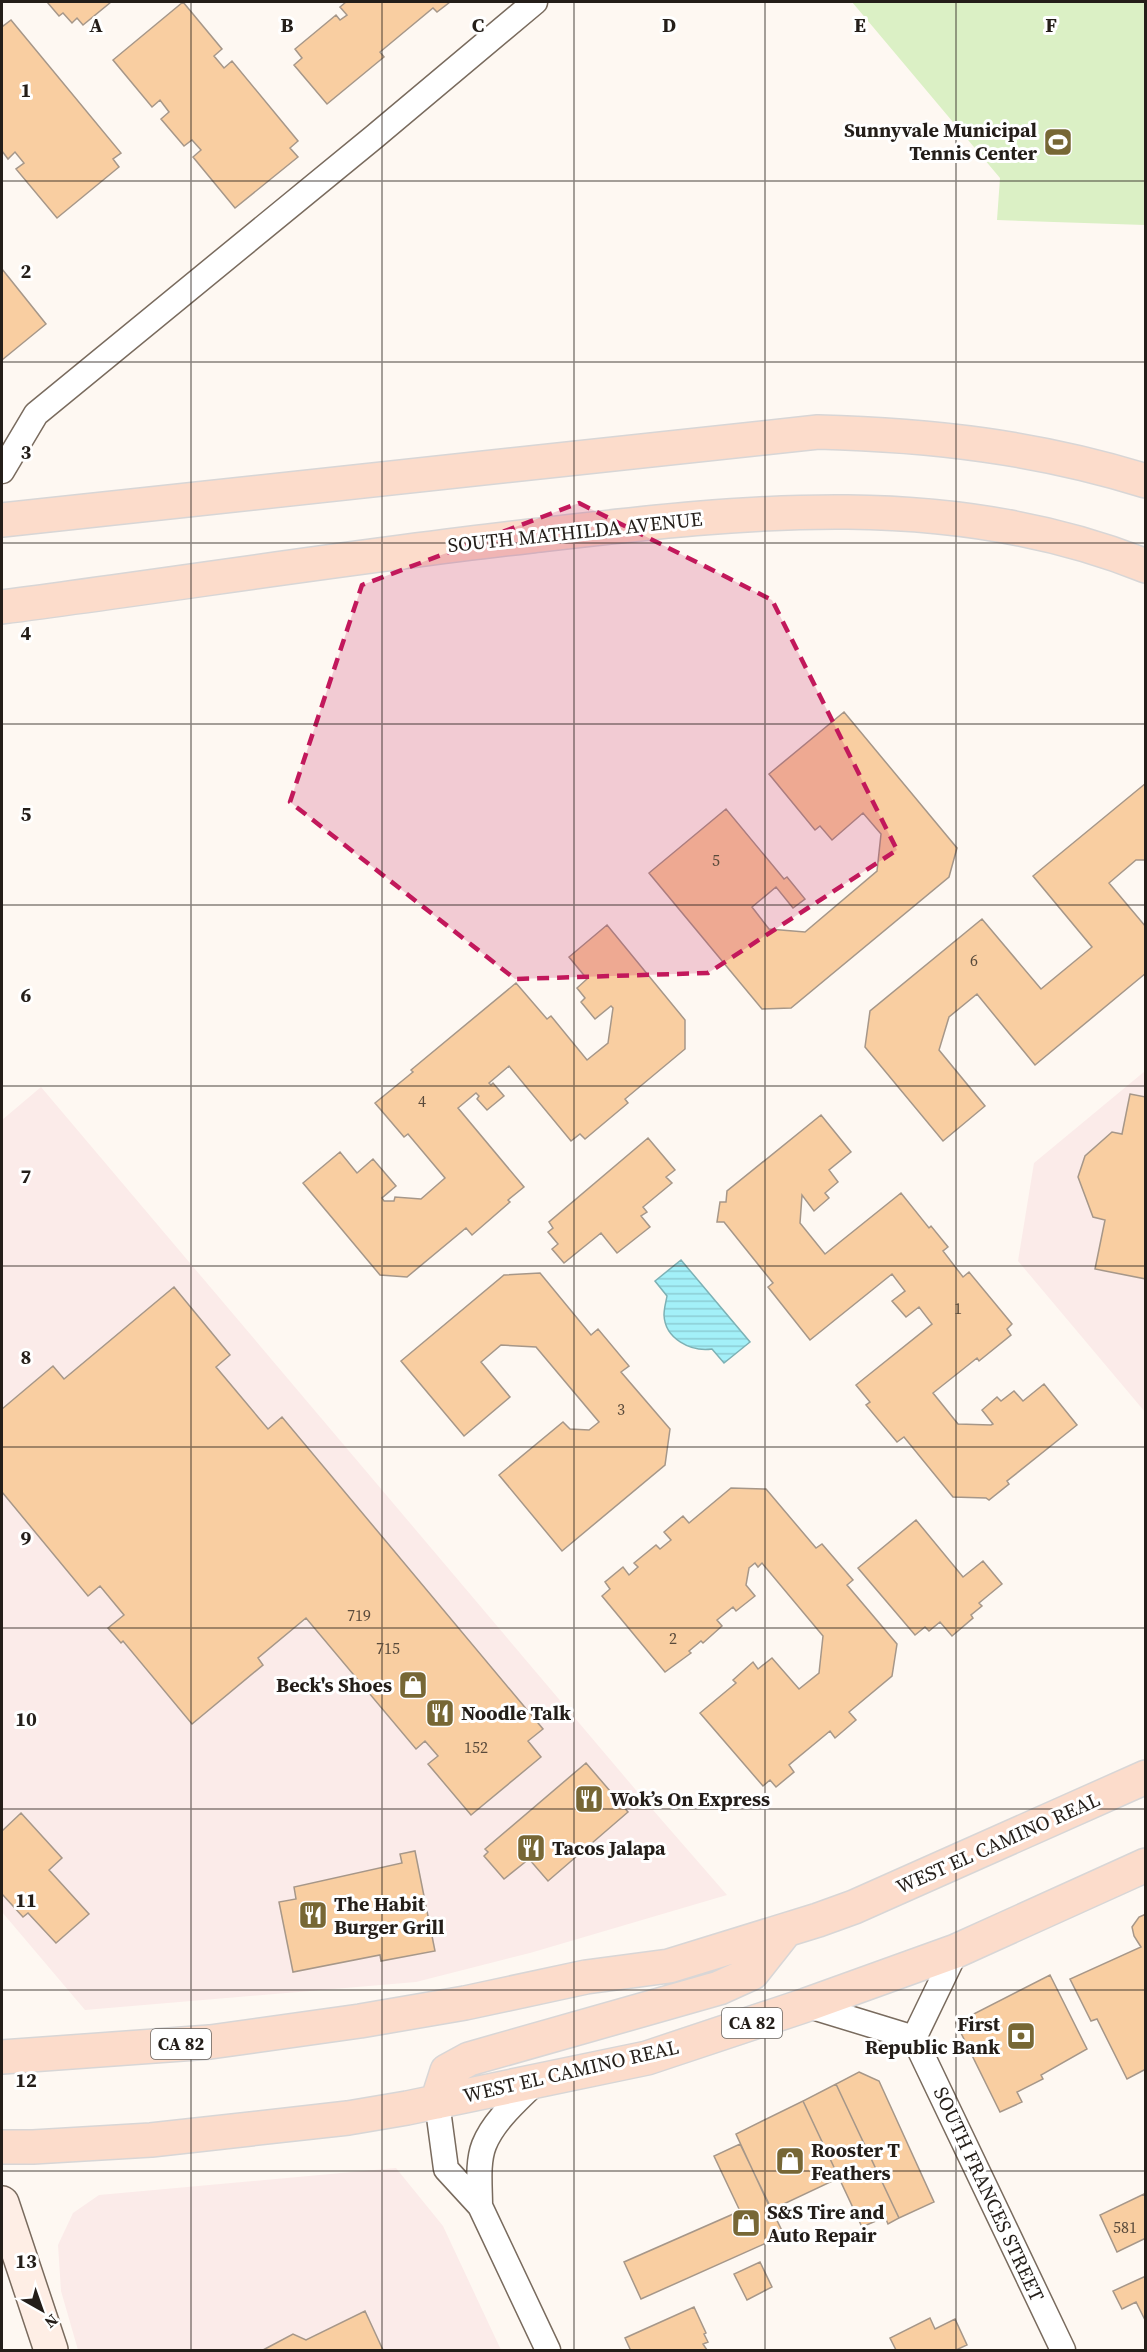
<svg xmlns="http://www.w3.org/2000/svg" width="1147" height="2352" font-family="'Source Serif 4',serif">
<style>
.commercial{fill:#fbebe9}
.garden{fill:#dbf0c5}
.water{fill:url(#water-rules);stroke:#7db1b5;stroke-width:1.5}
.building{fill:#f9cea1;stroke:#a69789;stroke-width:1.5}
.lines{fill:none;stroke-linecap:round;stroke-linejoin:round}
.minor-casing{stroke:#796b5e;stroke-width:27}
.secondary-casing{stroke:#796b5e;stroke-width:36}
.primary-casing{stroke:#d8d6d6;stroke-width:36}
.minor{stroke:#fff;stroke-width:24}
.secondary{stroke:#feeee5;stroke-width:33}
.primary{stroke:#fcdccb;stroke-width:33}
.marked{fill:#c2185b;fill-opacity:0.2;stroke:#c2185b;stroke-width:4.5;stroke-dasharray:12 8;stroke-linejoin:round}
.grid{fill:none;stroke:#241e19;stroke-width:1.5;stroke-opacity:0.55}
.labels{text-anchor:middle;stroke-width:6;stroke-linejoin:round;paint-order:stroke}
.number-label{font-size:16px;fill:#594a3b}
.shield{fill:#fff;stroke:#66625e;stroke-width:1.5}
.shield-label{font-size:18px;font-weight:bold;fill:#241e19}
.poi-label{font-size:20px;font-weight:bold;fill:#241e19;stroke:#fff;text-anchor:start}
.street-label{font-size:20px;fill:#241e19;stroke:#fff}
.grid-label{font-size:20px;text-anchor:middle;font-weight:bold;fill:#241e19;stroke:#fff;stroke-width:6;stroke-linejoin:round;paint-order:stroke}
</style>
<defs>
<pattern id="water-rules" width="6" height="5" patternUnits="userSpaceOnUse" patternTransform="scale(1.5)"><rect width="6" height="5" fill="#a3f0f8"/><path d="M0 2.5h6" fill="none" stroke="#8ccdd4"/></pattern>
</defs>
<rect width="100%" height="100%" fill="#fef8f2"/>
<path class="commercial" d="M1145 1071V1412L1018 1261 1034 1163Z
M41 1087 646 1802 727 1895 530 1953 416 1982 85 2010 2 1912V1120Z
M396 2168 443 2226 501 2350H78L61 2291 58 2245 73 2213 99 2195Z"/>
<path class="garden" d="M852 2H1145V225L997 220 1000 178Z"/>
<path class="water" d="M681 1260 750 1342 724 1363 712 1349C691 1352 665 1339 664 1315 664 1308 666 1302 667 1296L655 1281Z"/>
<path class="building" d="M47 2H111L83 25 77 18 72 23 63 13 59 16Z
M183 2 222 49 214 56 224 68 232 61 298 141 290 148 298 157 235 208 193 157 201 150 192 140 184 146 161 119 169 112 160 100 152 107 113 60Z
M346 2H450L437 12 433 8 380 52 384 57 327 104 294 65 302 58 295 49 336 15 340 20 347 15 340 7Z
M11 20 121 153 113 159 119 167 57 218 16 169 24 163 15 152 8 159 2 151V24L3 26Z
M2 269 46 324 2 360Z
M844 712 957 848 949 877 791 1008 762 1009 649 873 726 809 784 879 787 877 805 899 793 908 776 887 752 907 769 929 805 932 877 871 881 834 863 813 832 840 820 826 815 830 769 774Z
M1146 783V860H1136L1109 883 1146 927V973L1035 1065 977 994 949 1017 939 1050 985 1106 943 1141 865 1047 870 1011 982 919 1041 989 1092 947 1033 876Z
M607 925 685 1020V1049L625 1099 628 1103 585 1139 580 1134 571 1141 509 1066 489 1083 491 1085 493 1083 504 1096 487 1110 477 1099 479 1096 476 1093 458 1108 524 1187 508 1200 510 1202 472 1235 466 1228 407 1277 380 1275 303 1183 340 1152 357 1173 373 1159 396 1186 382 1198 384 1201H394L395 1197 421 1199 445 1178 408 1134 404 1137 375 1103 413 1072 411 1070 516 983 547 1019 551 1016 587 1060 608 1043 613 1008 611 1006 595 1019 581 1002 585 998 577 988 587 979 569 957Z
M1130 1094 1146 1097V1279L1095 1269 1105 1220 1093 1217 1078 1177 1085 1156 1112 1132 1122 1134Z
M821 1115 851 1152 829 1170 838 1182 825 1193 829 1198 814 1211 802 1195 800 1223 825 1254 901 1193 929 1228 931 1226 948 1247 943 1251 963 1277 969 1272 1012 1324 1007 1329 1011 1335 979 1361 977 1358 933 1393 958 1424 991 1425 993 1424 982 1410 997 1397 1001 1401 1014 1391 1023 1401 1044 1384 1077 1425 1007 1481 1009 1484 989 1500 986 1498 953 1497 904 1437 897 1442 866 1405 870 1402 856 1385 932 1324 919 1307 906 1317 892 1301 905 1291 892 1274 810 1340 768 1287 773 1283 724 1222H717L720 1202H726L727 1191Z
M648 1138 675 1170 666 1177 672 1183 643 1207 647 1212 641 1216 650 1227 617 1253 601 1233 564 1263 552 1249 558 1244 548 1232 553 1228 549 1222Z
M540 1273 591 1335 598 1329 629 1366 621 1372 670 1429 665 1465 562 1551 499 1475 563 1422 570 1429 589 1430 599 1422 536 1347 501 1345 481 1362 510 1397 464 1436 401 1361 504 1275Z
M174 1287 230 1355 216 1367 268 1429 282 1417 543 1729 528 1741 541 1757 471 1815 428 1764 438 1756 425 1741 416 1749 306 1618 258 1658 263 1665 192 1724 123 1641 121 1643 108 1628 124 1615 100 1586 88 1596 2 1492V1409L53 1366 64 1379Z
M731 1488 766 1489 816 1548 822 1544 853 1580 847 1585 897 1644 892 1676 849 1712 856 1720 835 1738 830 1731 789 1765 794 1772 776 1787 770 1780 763 1786 700 1713 736 1683 733 1680 753 1662 758 1669 772 1658 799 1689 819 1673 823 1636 762 1563 758 1567 755 1563 749 1568 746 1585 755 1596 736 1611 733 1607 717 1620 722 1626 703 1643 701 1641 689 1651 691 1653 665 1672 602 1596 610 1589 605 1582 623 1567 629 1575 638 1567 634 1563 656 1545 660 1549 671 1540 664 1532 683 1516 689 1523Z
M916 1520 963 1577 983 1561 1002 1584 979 1603 982 1606 971 1615 973 1618 952 1636 940 1622 929 1631 925 1627 915 1635 858 1568Z
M586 1763 628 1812 548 1881 529 1859 504 1879 484 1856 488 1852 485 1849Z
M21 1813 62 1858 49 1870 89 1914 56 1943 28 1913 23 1917 2 1894V1831Z
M415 1851 435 1951 381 1961 380 1955 293 1972 279 1902 296 1899 294 1887 402 1863 400 1854Z
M1146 1914V2069L1127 2079 1097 2019 1091 2021 1070 1979 1141 1947 1134 1936 1132 1927 1139 1917Z
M1050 1975 1087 2049 1041 2075 1043 2079 1017 2092 1022 2102 1000 2112 956 2023Z
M859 2072 879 2081 934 2202 899 2218 836 2084Z
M836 2084 899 2218 888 2224 885 2217 862 2227 803 2101Z
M803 2101 839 2178 771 2210 736 2134Z
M740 2144 784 2235 641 2299 624 2262 740 2211 714 2156Z
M1144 2194 1146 2198V2238L1117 2252 1100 2215Z
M760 2262 772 2287 747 2300 734 2274Z
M1146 2276V2322L1136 2302 1122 2309 1113 2291Z
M694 2307 706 2333 704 2334 708 2342 703 2344 707 2350H628L630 2349 625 2338Z
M365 2311 383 2350H263L293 2334 306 2340Z
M930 2318 935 2329 955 2319 967 2345 956 2350H896L890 2338Z"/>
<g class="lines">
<g class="minor-casing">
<path id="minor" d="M2 471 36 414 374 137 535 2
M806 2005 914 2038 1063 2350
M914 2038 956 1951
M437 2102 446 2169 480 2206 548 2350
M480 2206C480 2187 477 2163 484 2145 494 2120 518 2100 537 2081"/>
</g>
<g class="secondary-casing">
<path id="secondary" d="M2 2203 51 2350"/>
</g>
<g class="primary-casing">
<path id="primary" d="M2 520 818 432C931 435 1037 447 1146 481
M2 607C178 584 354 556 531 536 739 512 946 486 1146 566
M2 2057 210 2042 360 2021 465 2003 586 1977 669 1966 818 1920 854 1907 1146 1777
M437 2102 447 2071 469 2059 719 1988 752 1973 786 1930
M2 2147H33L151 2140 348 2118 407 2108 647 2058 806 2005 956 1951 1146 1865"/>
</g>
<use href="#minor" class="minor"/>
<use href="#secondary" class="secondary"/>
<use href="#primary" class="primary"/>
</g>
<path class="marked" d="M579 503 772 600 897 850 708 973 515 979 290 802 362 585Z"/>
<path class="grid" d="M191 2V2350M382 2V2350M574 2V2350M765 2V2350M956 2V2350M2 181H1146M2 362H1146M2 543H1146M2 724H1146M2 905H1146M2 1086H1146M2 1266H1146M2 1447H1146M2 1628H1146M2 1809H1146M2 1990H1146M2 2171H1146"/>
<defs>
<g id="stadium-square" transform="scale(1.5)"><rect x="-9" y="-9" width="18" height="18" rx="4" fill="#776735" stroke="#fff"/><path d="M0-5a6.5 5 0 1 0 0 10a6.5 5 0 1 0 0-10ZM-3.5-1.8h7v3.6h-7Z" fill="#fff"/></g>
<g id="shop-square" transform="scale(1.5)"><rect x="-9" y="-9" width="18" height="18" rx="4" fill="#776735" stroke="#fff"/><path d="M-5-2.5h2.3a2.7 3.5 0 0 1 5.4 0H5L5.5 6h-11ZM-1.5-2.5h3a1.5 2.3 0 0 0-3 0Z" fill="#fff"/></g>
<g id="restaurant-square" transform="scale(1.5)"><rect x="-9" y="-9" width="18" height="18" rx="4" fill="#776735" stroke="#fff"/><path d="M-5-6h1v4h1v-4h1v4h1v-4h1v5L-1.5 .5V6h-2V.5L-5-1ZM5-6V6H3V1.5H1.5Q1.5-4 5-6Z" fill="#fff"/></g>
<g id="bank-square" transform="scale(1.5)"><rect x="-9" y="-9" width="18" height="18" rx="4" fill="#776735" stroke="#fff"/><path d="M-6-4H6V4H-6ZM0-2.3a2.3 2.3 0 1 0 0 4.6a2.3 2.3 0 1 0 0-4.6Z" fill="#fff"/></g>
</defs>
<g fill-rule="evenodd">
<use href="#stadium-square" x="1058" y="142"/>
<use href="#shop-square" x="413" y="1685"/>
<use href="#restaurant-square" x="440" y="1713"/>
<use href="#restaurant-square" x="589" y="1799"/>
<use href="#restaurant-square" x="531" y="1848"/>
<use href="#restaurant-square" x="313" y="1915"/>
<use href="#bank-square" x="1021" y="2036"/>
<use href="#shop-square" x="790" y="2161"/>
<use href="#shop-square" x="746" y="2223"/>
</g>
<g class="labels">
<g class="number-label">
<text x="716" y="866">5</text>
<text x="974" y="966">6</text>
<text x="422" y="1107">4</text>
<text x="958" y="1314">1</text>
<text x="621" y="1415">3</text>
<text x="359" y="1621">719</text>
<text x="673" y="1644">2</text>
<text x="388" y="1654">715</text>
<text x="476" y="1753">152</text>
<text x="1125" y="2233">581</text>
</g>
<g class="shield">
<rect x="722" y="2008" width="60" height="30" rx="4.5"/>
<rect x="151" y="2029" width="60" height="30" rx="4.5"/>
</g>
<g class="shield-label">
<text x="752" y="2029">CA 82</text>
<text x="181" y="2050">CA 82</text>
</g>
<g class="poi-label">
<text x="1037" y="137" text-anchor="end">Sunnyvale Municipal<tspan x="1037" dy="23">Tennis Center</tspan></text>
<text x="392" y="1692" text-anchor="end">Beck's Shoes</text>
<text x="461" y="1720">Noodle Talk</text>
<text x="610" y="1806">Wok’s On Express</text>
<text x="552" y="1855">Tacos Jalapa</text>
<text x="334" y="1911">The Habit<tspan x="334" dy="23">Burger Grill</tspan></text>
<text x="1000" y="2031" text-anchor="end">First<tspan x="1000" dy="23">Republic Bank</tspan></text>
<text x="811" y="2157">Rooster T<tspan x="811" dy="23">Feathers</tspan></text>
<text x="767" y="2219">S&amp;S Tire and<tspan x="767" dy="23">Auto Repair</tspan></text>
</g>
<g class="street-label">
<text transform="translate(575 532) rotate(-6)" y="7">SOUTH MATHILDA AVENUE</text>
<text transform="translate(998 1843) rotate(-24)" y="7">WEST EL CAMINO REAL</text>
<text transform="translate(571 2071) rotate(-13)" y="7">WEST EL CAMINO REAL</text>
<text transform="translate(989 2194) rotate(65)" y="7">SOUTH FRANCES STREET</text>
</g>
</g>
<g class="grid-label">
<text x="96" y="32">A</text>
<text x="287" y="32">B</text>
<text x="478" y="32">C</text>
<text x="669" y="32">D</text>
<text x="860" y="32">E</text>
<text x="1051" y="32">F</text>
<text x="26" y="97">1</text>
<text x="26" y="278">2</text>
<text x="26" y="459">3</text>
<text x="26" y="640">4</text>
<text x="26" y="821">5</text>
<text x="26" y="1002">6</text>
<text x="26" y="1183">7</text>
<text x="26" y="1364">8</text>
<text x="26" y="1545">9</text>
<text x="26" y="1726">10</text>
<text x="26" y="1907">11</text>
<text x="26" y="2087">12</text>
<text x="26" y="2268">13</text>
</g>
<rect width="1147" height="2352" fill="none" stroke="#241e19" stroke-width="6"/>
<g transform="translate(42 2310) rotate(140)" stroke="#ffffff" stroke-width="4.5" paint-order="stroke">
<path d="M0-4.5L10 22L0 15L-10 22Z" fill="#241e19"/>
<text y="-9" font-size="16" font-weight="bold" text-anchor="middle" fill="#241e19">N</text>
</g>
</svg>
